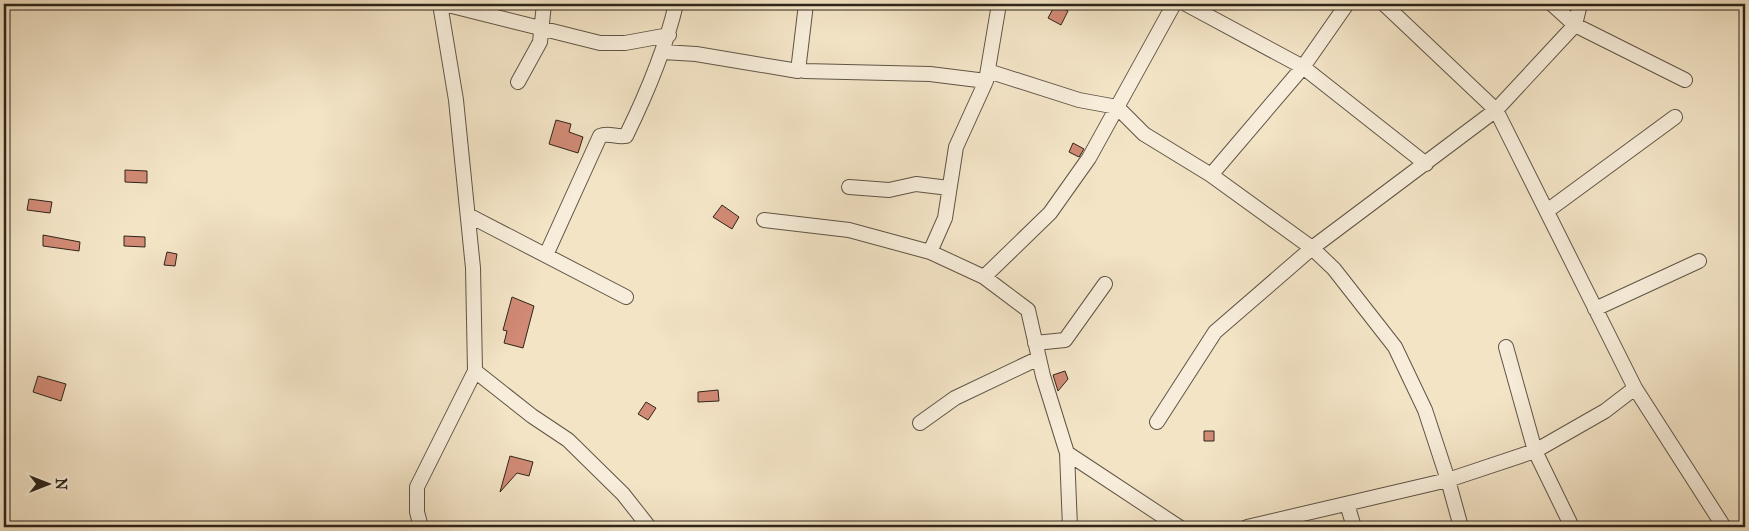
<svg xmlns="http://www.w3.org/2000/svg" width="1749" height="531" font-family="'IM FELL Great Primer',serif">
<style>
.building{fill:#d18a75;stroke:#2e251a}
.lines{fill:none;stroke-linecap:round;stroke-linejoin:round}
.minor-casing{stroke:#5f5545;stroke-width:16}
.minor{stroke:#f7edda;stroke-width:14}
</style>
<rect width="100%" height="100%" fill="#f3e4c6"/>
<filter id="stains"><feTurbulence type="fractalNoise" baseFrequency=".004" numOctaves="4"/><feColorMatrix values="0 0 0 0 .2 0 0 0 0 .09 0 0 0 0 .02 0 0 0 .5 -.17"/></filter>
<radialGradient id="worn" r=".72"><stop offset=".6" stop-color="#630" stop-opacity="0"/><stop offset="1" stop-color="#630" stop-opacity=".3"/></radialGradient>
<path class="building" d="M1055 5 1068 11 1061 25 1048 18Z
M556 120 571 124 569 132 583 137 578 153 549 144Z
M1073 143 1084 149 1079 157 1069 152Z
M125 170 147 171V183L125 182Z
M29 199 52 202 50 213 27 210Z
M722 205 739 217 732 229 713 217Z
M43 235 80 242 79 251 43 246Z
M124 236 145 237V247L124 246Z
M167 252 177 254 175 266 164 265Z
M512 297 534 306 523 348 504 343 507 331 503 330Z
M1065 371 1068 379 1058 391 1053 375Z
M38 376 66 384 61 401 33 392Z
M718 390 719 401 698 402V392Z
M646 402 656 408 648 420 638 414Z
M1204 431H1214V441H1204Z
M510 456 533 462 529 476 517 473 500 492Z"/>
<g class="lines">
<g class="minor-casing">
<path id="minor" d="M444 4 600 43H625L669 35
M999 4 986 81 956 147 945 218 930 252 984 277 1028 310 1043 376 1067 453 1179 527
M1186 4 1303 67 1426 164
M1384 4 1496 110 1635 388
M1552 4 1575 25 1685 80
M663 52 696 54 798 71 806 4
M804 71 930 74 986 81
M988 71 1079 100 1117 107 1144 134 1211 175 1312 248 1334 269 1395 347 1425 410 1448 480 1461 527
M518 82 540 42 544 4
M1211 175 1303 67 1347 4
M849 187 889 190 916 184 949 188
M1547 211 1675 117
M468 215 626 297
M764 220 849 230 930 252
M546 255 600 136C609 132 616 138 626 136 647 93 665 51 676 4
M984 277 1050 213 1089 158 1174 4
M1595 309 1699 261
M1035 343 1065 340 1105 284
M1506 347 1535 451 1572 527
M475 371 532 416 568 440 623 494 649 527
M1157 422 1215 332 1312 248 1496 110 1575 25 1580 4
M920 423 955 398 1039 358
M1067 453 1070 527
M1347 504 1354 527
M421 527 417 512V487L475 371 473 268 456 100 440 4
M1247 527 1448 480 1535 451 1605 411 1635 388 1724 527"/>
</g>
<use href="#minor" class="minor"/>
</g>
<rect width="1749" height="531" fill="none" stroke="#f3e4c6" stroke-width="20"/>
<rect x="5" y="5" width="1739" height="521" fill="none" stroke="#2e251a" stroke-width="2.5"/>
<rect x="10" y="10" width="1729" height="511" fill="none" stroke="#2e251a"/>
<g transform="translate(48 484) rotate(90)" stroke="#f7edda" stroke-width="4" paint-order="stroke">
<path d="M0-4L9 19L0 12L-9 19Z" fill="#2e251a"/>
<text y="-8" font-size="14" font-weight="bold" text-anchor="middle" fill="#2e251a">N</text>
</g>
<rect width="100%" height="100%" filter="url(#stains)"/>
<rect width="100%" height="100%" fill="url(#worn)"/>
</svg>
